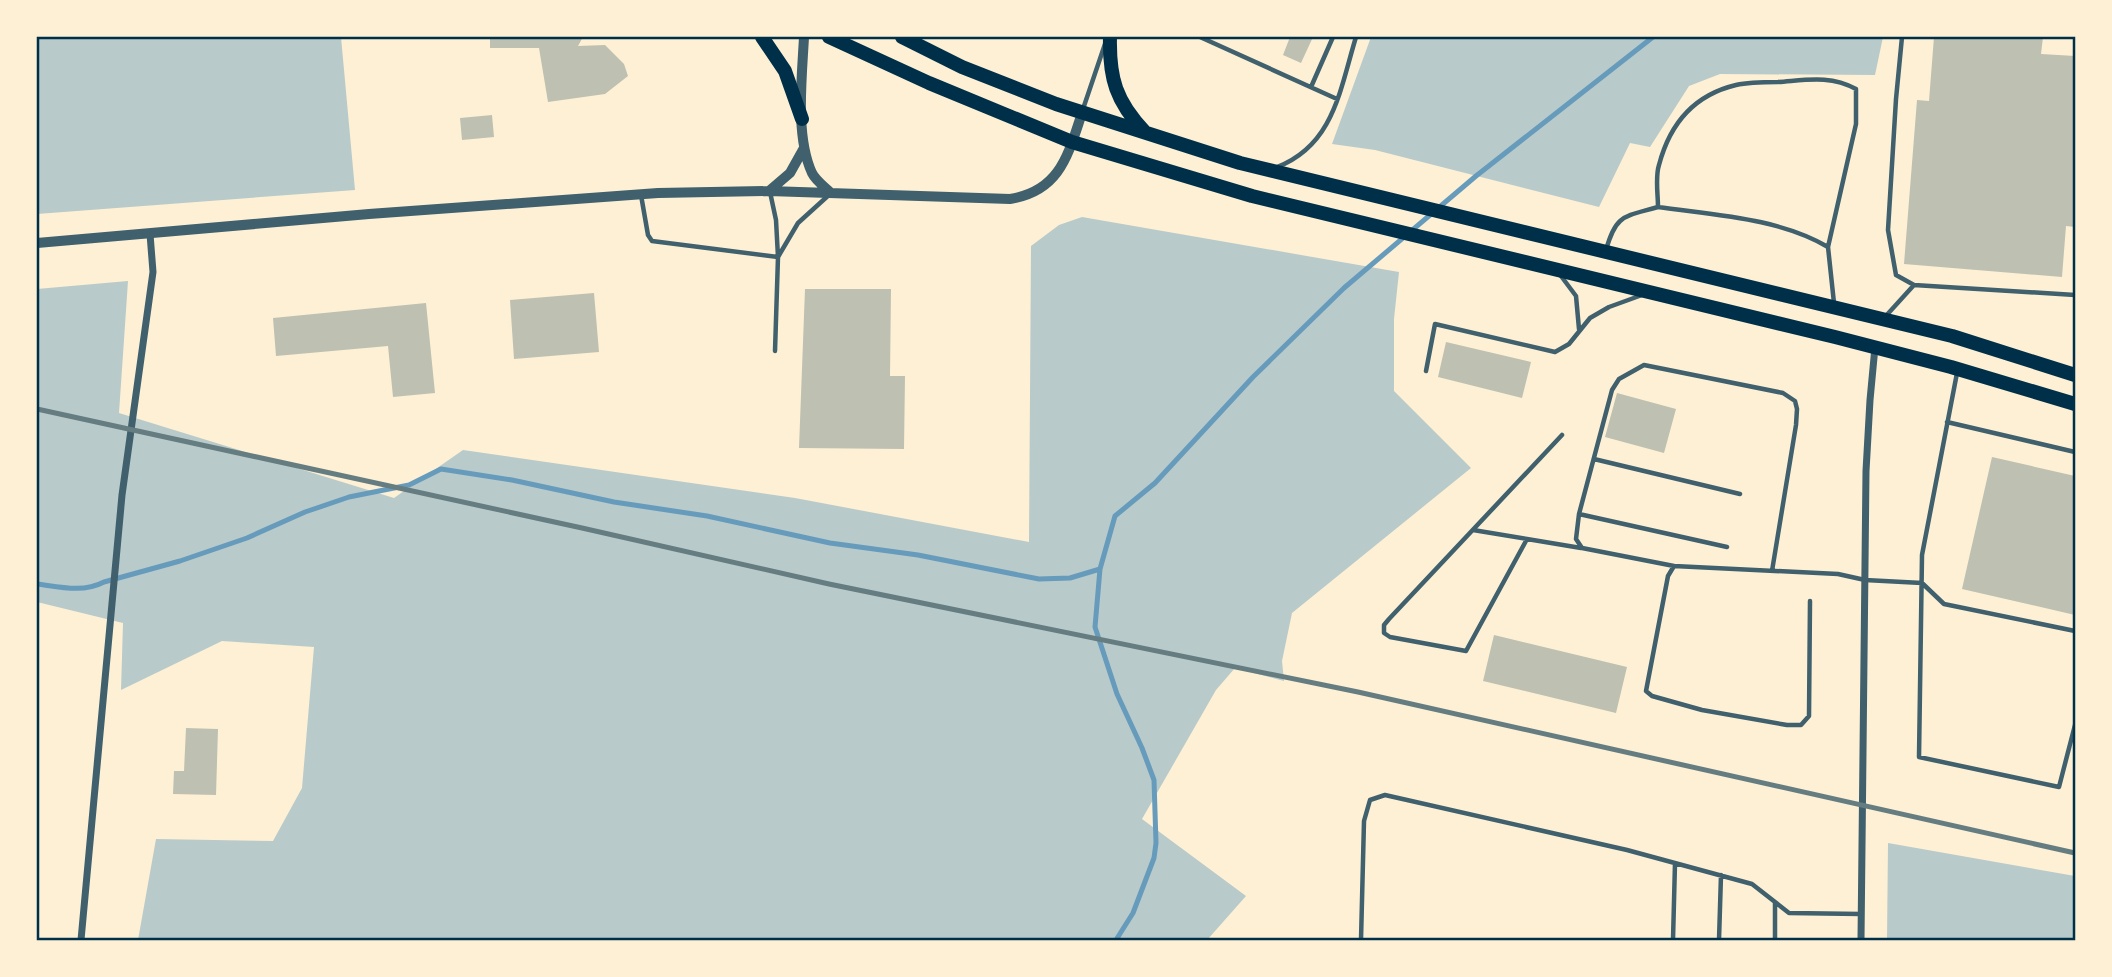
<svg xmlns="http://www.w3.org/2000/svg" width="2112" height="977" font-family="'Roboto Condensed',sans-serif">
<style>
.green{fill:#b9caca}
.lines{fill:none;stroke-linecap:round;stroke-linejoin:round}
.stream{stroke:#669bbc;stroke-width:5}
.building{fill:#bec0b2}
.service{stroke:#3f606c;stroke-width:4.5}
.minor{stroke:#3f606c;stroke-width:7}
.tertiary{stroke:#3f606c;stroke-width:10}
.trunk{stroke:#003049;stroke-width:14}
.rail{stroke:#657d81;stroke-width:5}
.neatline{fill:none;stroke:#003049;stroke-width:2.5}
</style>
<rect width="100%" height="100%" fill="#fdf0d5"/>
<path class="green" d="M37 37H341L355 190 37 214Z
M1371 37H1883L1875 75 1720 74 1689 86 1650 147 1630 143 1599 207 1375 150 1332 144Z
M1082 217 1399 272 1394 319V391L1471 468 1292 613 1282 661 1284 681 1235 668 1216 690 1142 819 1246 896 1208 939 138 940 156 839 273 841 302 788 314 647 222 641 121 690 123 623 37 602V289L128 281 119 413 394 498 463 450 795 498 1029 542 1031 246 1059 225Z
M1888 843 2075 876V940H1887Z"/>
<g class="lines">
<path class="stream" d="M37 584C60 587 83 593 104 582L180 561 247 538 305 512 349 497 409 485 441 469 512 480 614 502 707 516 830 543 918 555 1039 579 1070 578 1100 569
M1116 940 1133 913 1154 858 1156 843 1154 780 1142 748 1117 694 1095 627 1100 569 1115 516 1155 483 1253 377 1344 288 1476 176 1653 37"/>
</g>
<path class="building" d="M490 37H583L578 46 605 45 624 64 628 76 605 94 548 102 539 48H490Z
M1290 37H1313L1301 63 1283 55Z
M1934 37H2043L2041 54 2075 56V227L2066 226 2062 277 1904 264 1917 100 1929 101Z
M492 115 494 137 462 140 460 118Z
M805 289H891L890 376H905L904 449 799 448Z
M594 293 599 352 514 359 510 300Z
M426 303 435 393 393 397 388 346 276 356 273 318Z
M1446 342 1531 362 1522 398 1438 377Z
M1617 393 1676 409 1664 453 1605 437Z
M1992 457 2075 476V615L1962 589Z
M1494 635 1627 667 1616 713 1483 681Z
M186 728 218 729 216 795 173 794 174 771H184Z"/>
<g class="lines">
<path class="service" d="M1200 37 1337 99
M1902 37 1896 99 1888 230 1896 275 1914 285
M1311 87 1333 37
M1083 109 1105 44
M1277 167C1334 145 1340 89 1356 37
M770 192 776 220 778 257 798 223 830 194
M641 195 648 235 652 241 778 257 775 351
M1658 207C1714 215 1779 218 1828 247
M1606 250C1616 214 1624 217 1658 207 1658 194 1655 177 1659 165 1670 123 1694 95 1736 85 1749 82 1765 82 1778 82 1807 80 1830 75 1856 89V124L1828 247 1834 303
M1561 276 1576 296 1579 329
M1884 318 1914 285 2075 295
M1426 371 1435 324 1555 352 1569 344 1590 318 1609 307 1642 295
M1957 373 1922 555 1919 757 2059 787 2075 725
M1947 422 2075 452
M1562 435 1389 619 1384 625V633L1390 637 1466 651 1527 539 1581 548
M1594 459 1740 494
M1579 514 1727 547
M1473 530 1527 539
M1674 566 1582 548 1576 539 1579 514 1612 390 1619 379 1644 365 1783 393 1795 401 1797 409 1796 425 1772 571
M1810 601 1809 716 1801 725H1787L1702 710 1652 696 1646 691 1668 576 1674 566 1838 574 1865 580 1922 583 1944 604 2075 631
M1361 940 1364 821 1370 800 1385 795 1627 850 1752 884 1789 913 1861 914
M1673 940 1675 863
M1719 940 1721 875
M1775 940V903"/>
<path class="minor" d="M81 940 122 495 153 272 150 234
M1861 940 1866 471 1870 400 1875 347"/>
<path class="tertiary" d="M804 37C802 77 795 136 812 173 816 181 825 187 831 193
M769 191 790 173 804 148
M37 243 369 214 658 193 769 191 1010 199C1060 191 1068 155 1082 113"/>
<path class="trunk" d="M762 37 785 71 802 119
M829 37 929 83 1072 142 1252 196 1835 337 1951 367 2075 404
M902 37 962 67 1056 104 1240 163 1952 336 2075 375
M1110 37C1109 78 1116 102 1145 132"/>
<path class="rail" d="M37 409 582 528 829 584 1358 692 2075 853"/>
</g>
<rect width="2112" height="977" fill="none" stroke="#fdf0d5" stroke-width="77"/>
<rect x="38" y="38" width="2036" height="901" class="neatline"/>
</svg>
